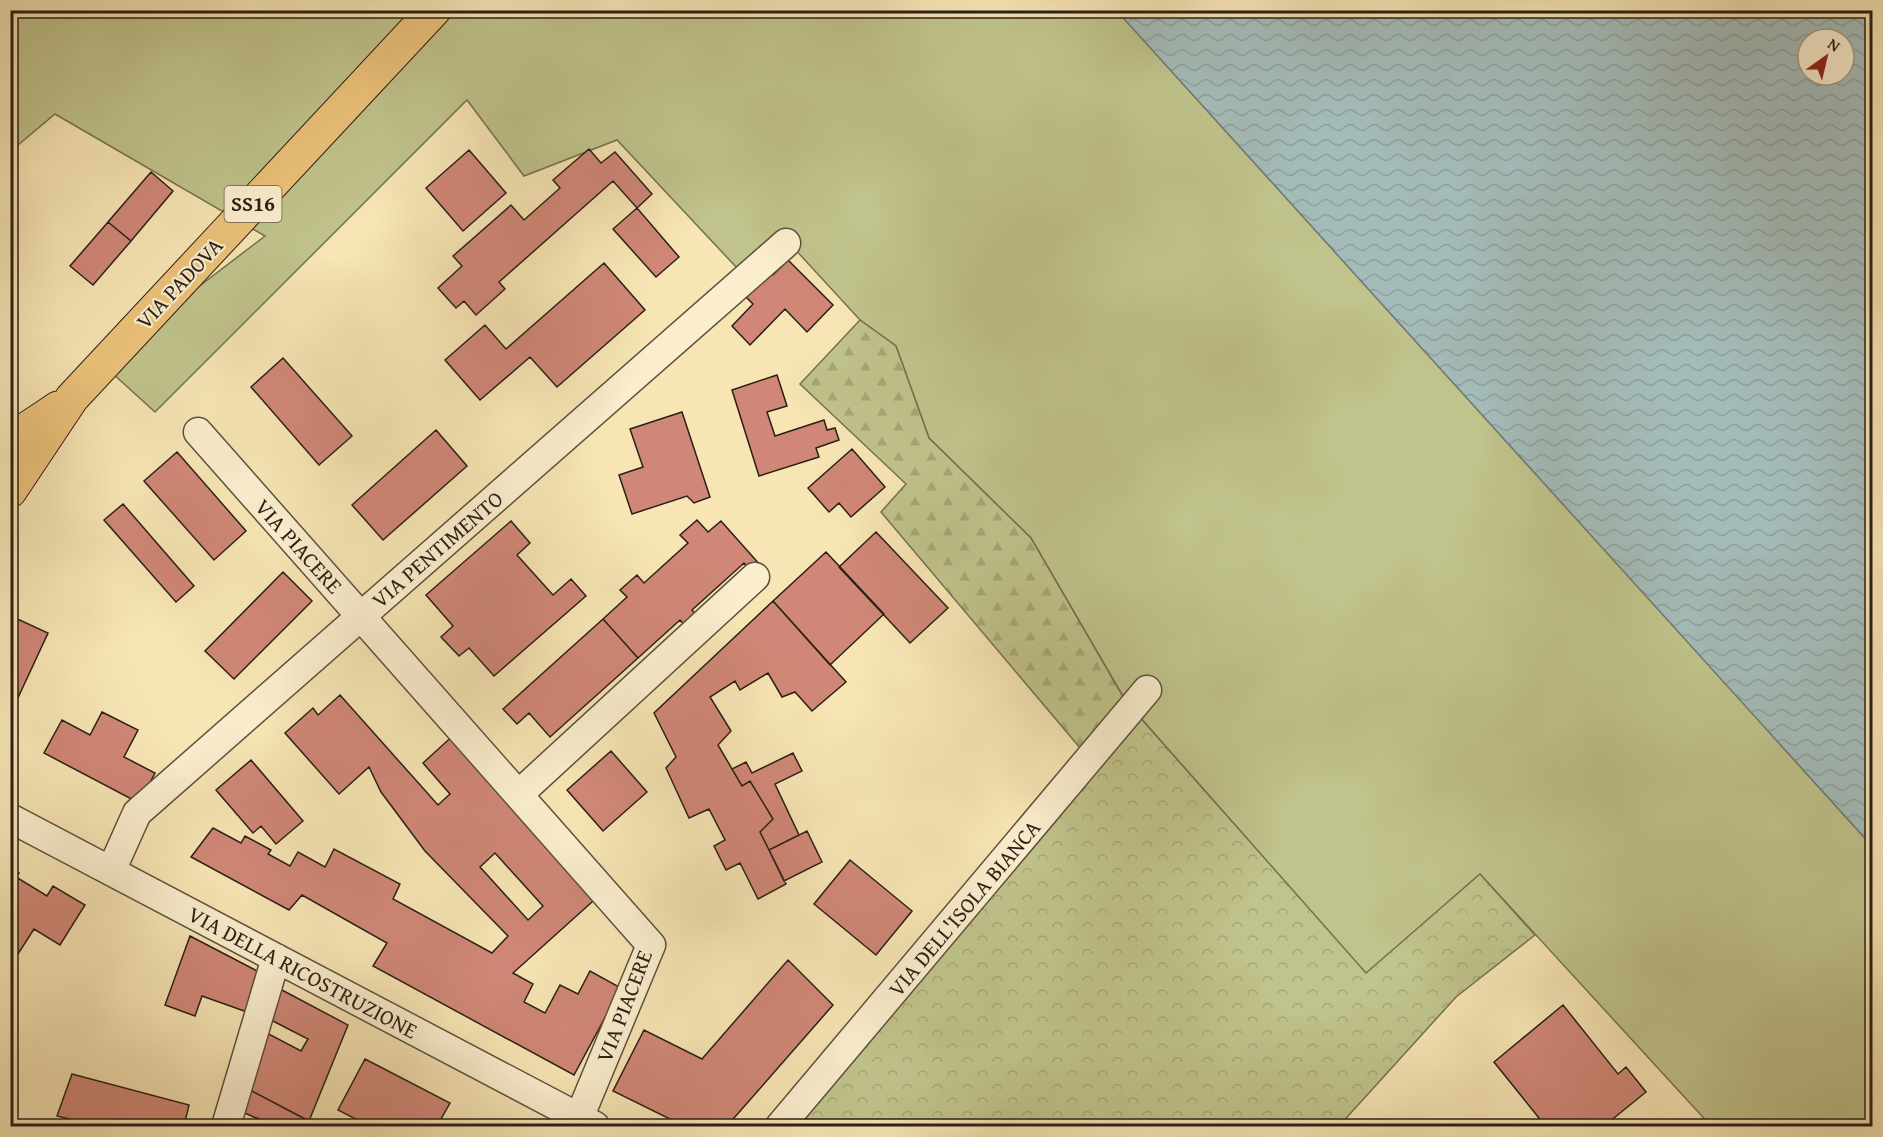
<svg xmlns="http://www.w3.org/2000/svg" width="1883" height="1137" font-family="'Gentium Book Plus',serif">
<style>
.grass{fill:#c0c38b;stroke:#757150;stroke-width:1.5}
.forest{fill:url(#forest-firs);stroke:#757150;stroke-width:1.5}
.park{fill:url(#park-crowns);stroke:#757150;stroke-width:1.5}
.water{fill:url(#water-waves);stroke:#737d78;stroke-width:1.5;fill-rule:evenodd}
.building{fill:#d08777;stroke:#2a1f16;stroke-width:1.5;fill-rule:evenodd}
.lines{fill:none;stroke-linecap:round;stroke-linejoin:round}
.minor-casing{stroke:#5d503e;stroke-width:31}
.primary-casing{stroke:#2a1f16;stroke-width:35}
.minor{stroke:#faeece;stroke-width:28}
.primary{stroke:#ecc27a;stroke-width:33}
.labels{text-anchor:middle;stroke-width:4.5;stroke-linejoin:round;paint-order:stroke}
.shield{fill:#faeece;stroke:#685d4d;stroke-width:1.5}
.shield-label{font-size:21px;font-weight:bold;fill:#2a1f16}
.street-label{font-size:22px;fill:#2a1f16;stroke:#faeece}
</style>
<defs>
<pattern id="forest-firs" width="22" height="20" patternUnits="userSpaceOnUse" patternTransform="scale(1.5)"><rect width="22" height="20" fill="#c0c38b"/><path d="M5 1l3.5 6h-7zM16 11l3.5 6h-7z" fill="#a5a777"/></pattern>
<pattern id="park-crowns" width="20" height="18" patternUnits="userSpaceOnUse" patternTransform="scale(1.5)"><rect width="20" height="18" fill="#c0c38b"/><path d="M2 6a3 3 0 1 1 6 0M12 15a3 3 0 1 1 6 0" fill="none" stroke="#a5a777"/></pattern>
<pattern id="water-waves" width="16" height="10" patternUnits="userSpaceOnUse" patternTransform="scale(1.5)"><rect width="16" height="10" fill="#a4bcb9"/><path d="M0 5q4-4 8 0t8 0" fill="none" stroke="#8da19e"/></pattern>
</defs>
<rect width="100%" height="100%" fill="#f7e5b4"/>
<filter id="stains"><feTurbulence type="fractalNoise" baseFrequency=".00333" numOctaves="4"/><feColorMatrix values="0 0 0 0 .2 0 0 0 0 .09 0 0 0 0 .02 0 0 0 .5 -.17"/></filter>
<radialGradient id="worn" r=".72"><stop offset=".6" stop-color="#630" stop-opacity="0"/><stop offset="1" stop-color="#630" stop-opacity=".3"/></radialGradient>
<path class="grass" d="M10 11H1117L1872 846V1126H1711L1480 874 1366 974 1125 700 1031 538 929 438 896 346 860 320 781 234 737 268 617 140 524 176 467 100 155 412 100 362 265 236 55 114 11 151Z"/>
<path class="forest" d="M860 320 896 346 929 438 1031 538 1125 700 1081 749 881 512 906 484 800 384Z"/>
<path class="park" d="M1136 713 1366 973 1480 874 1535 935 1456 997 1339 1126H776Z"/>
<path class="water" d="M1117 11H1872V846ZM1808 39H1844V75H1808Z"/>
<path class="building" d="M589 149 601 163 615 152 652 194 637 208 613 181 499 282 505 289 476 315 464 301 456 308 438 288 462 266 453 256 511 205 524 220 560 188 553 180Z
M469 150 506 193 463 231 426 188Z
M151 172 173 191 131 241 108 222Z
M637 208 679 257 656 277 613 229Z
M108 222 131 241 93 285 70 266Z
M788 260 833 305 807 332 785 309 750 345 732 326 753 304 744 295 769 270 773 275Z
M604 263 645 310 557 387 530 357 480 400 445 360 485 325 506 349Z
M10 310 18 317 10 326Z
M283 358 352 436 319 465 251 387Z
M777 375 787 406 767 412 775 436 824 420 827 430 835 428 839 440 816 448 819 457 759 476 732 390Z
M682 412 710 497 694 503 687 496 632 514 619 475 643 467 630 429Z
M436 430 467 466 383 540 352 505Z
M852 449 885 487 851 517 839 503 829 512 808 488Z
M177 452 246 531 214 560 144 481Z
M123 504 194 586 176 602 104 520Z
M697 520 708 532 721 521 761 566 753 574 744 563 692 610 704 623 692 634 680 620 638 658 603 619 627 597 620 590 637 575 644 583 688 543 680 535Z
M511 521 530 543 517 555 553 595 571 579 586 596 494 676 469 648 459 656 441 637 453 626 426 595Z
M876 532 948 608 910 643 839 567Z
M826 552 884 614 830 665 773 601Z
M283 572 312 601 234 679 205 651Z
M773 601 846 682 812 711 795 692 782 697 768 673 740 690 735 681 710 697 731 731 718 745 742 786 750 781 773 819 760 832 786 884 758 899 740 863 726 870 714 846 725 840 709 809 689 818 666 768 676 757 654 713Z
M11 616 48 633 10 715V618Z
M603 619 638 658 550 737 529 713 517 724 503 709Z
M340 695 438 805 450 794 423 763 457 732 602 893 513 973 533 984 524 1002 545 1013 560 985 578 994 590 971 621 988 574 1075 373 966 387 943 302 895 289 910 191 857 213 828 241 843 245 836 271 850 268 854 290 866 298 852 325 867 334 849 400 884 393 899 492 953 508 936 425 851 381 792 369 767 339 794 285 733 313 708 318 715ZM495 853 543 906 528 920 480 867Z
M102 712 138 730 124 757 155 773 139 803 44 753 62 720 90 735Z
M611 751 647 792 603 831 567 790Z
M793 753 802 771 775 784 799 835 769 850 760 832 773 819 750 781 742 786 732 769 746 762 752 773Z
M251 760 303 821 276 844 261 826 253 833 216 790Z
M807 831 822 862 784 881 769 850Z
M850 860 912 911 876 955 814 904Z
M10 868 19 873 16 877 47 896 53 886 85 905 60 945 34 929 16 957 10 954Z
M190 936 261 973 247 1012 202 996 195 1016 165 1005Z
M788 960 833 1005 727 1126H684L613 1091 644 1030 702 1059Z
M280 989 348 1025 309 1121 250 1090 267 1033 301 1051 308 1039 271 1020Z
M1563 1005 1618 1074 1626 1067 1646 1092 1604 1126H1529L1539 1118 1494 1062Z
M365 1059 450 1103 437 1126H369L338 1110Z
M72 1074 189 1105 184 1126H98L57 1116Z
M250 1090 303 1118 301 1126H273L245 1113Z
M257 1118 273 1126H255Z
M303 1118 319 1126H301Z"/>
<g class="lines">
<g class="minor-casing">
<path id="minor" d="M198 432 651 945 579 1118
M519 794 755 577
M10 818 595 1126
M111 871 137 813 786 243
M226 1126 276 958
M780 1126 1147 690"/>
</g>
<g class="primary-casing">
<path id="primary" d="M10 440 58 408
M10 491 72 398 434 10"/>
</g>
<use href="#minor" class="minor"/>
<use href="#primary" class="primary"/>
</g>
<g class="labels">
<rect class="shield" x="224.5" y="186" width="57" height="36" rx="4.5"/>
<g class="shield-label">
<text x="253" y="211">SS16</text>
</g>
<g class="street-label">
<text transform="translate(179 283) rotate(-47)" y="8">VIA PADOVA</text>
<text transform="translate(299 546) rotate(48)" y="8">VIA PIACERE</text>
<text transform="translate(437 549) rotate(-41)" y="8">VIA PENTIMENTO</text>
<text transform="translate(964 908) rotate(-50)" y="8">VIA DELL'ISOLA BIANCA</text>
<text transform="translate(303 972) rotate(28)" y="8">VIA DELLA RICOSTRUZIONE</text>
<text transform="translate(624 1006) rotate(-69)" y="8">VIA PIACERE</text>
</g>
</g>
<rect width="1883" height="1137" fill="none" stroke="#f7e5b4" stroke-width="36"/>
<rect x="12" y="12" width="1859" height="1113" fill="none" stroke="#2a1f16" stroke-width="3"/>
<rect x="18" y="18" width="1847" height="1101" fill="none" stroke="#2a1f16" stroke-width="1.5"/>
<g transform="translate(1826 57) rotate(34)"><circle r="28" fill="#faeece" stroke="#a79b84" stroke-width="1.5"/>
<path d="M0-4.5L10 22L0 15L-10 22Z" fill="#8f2418"/>
<text y="-9" font-size="16" font-weight="bold" text-anchor="middle" fill="#2a1f16">N</text>
</g>
<rect width="100%" height="100%" filter="url(#stains)"/>
<rect width="100%" height="100%" fill="url(#worn)"/>
</svg>
